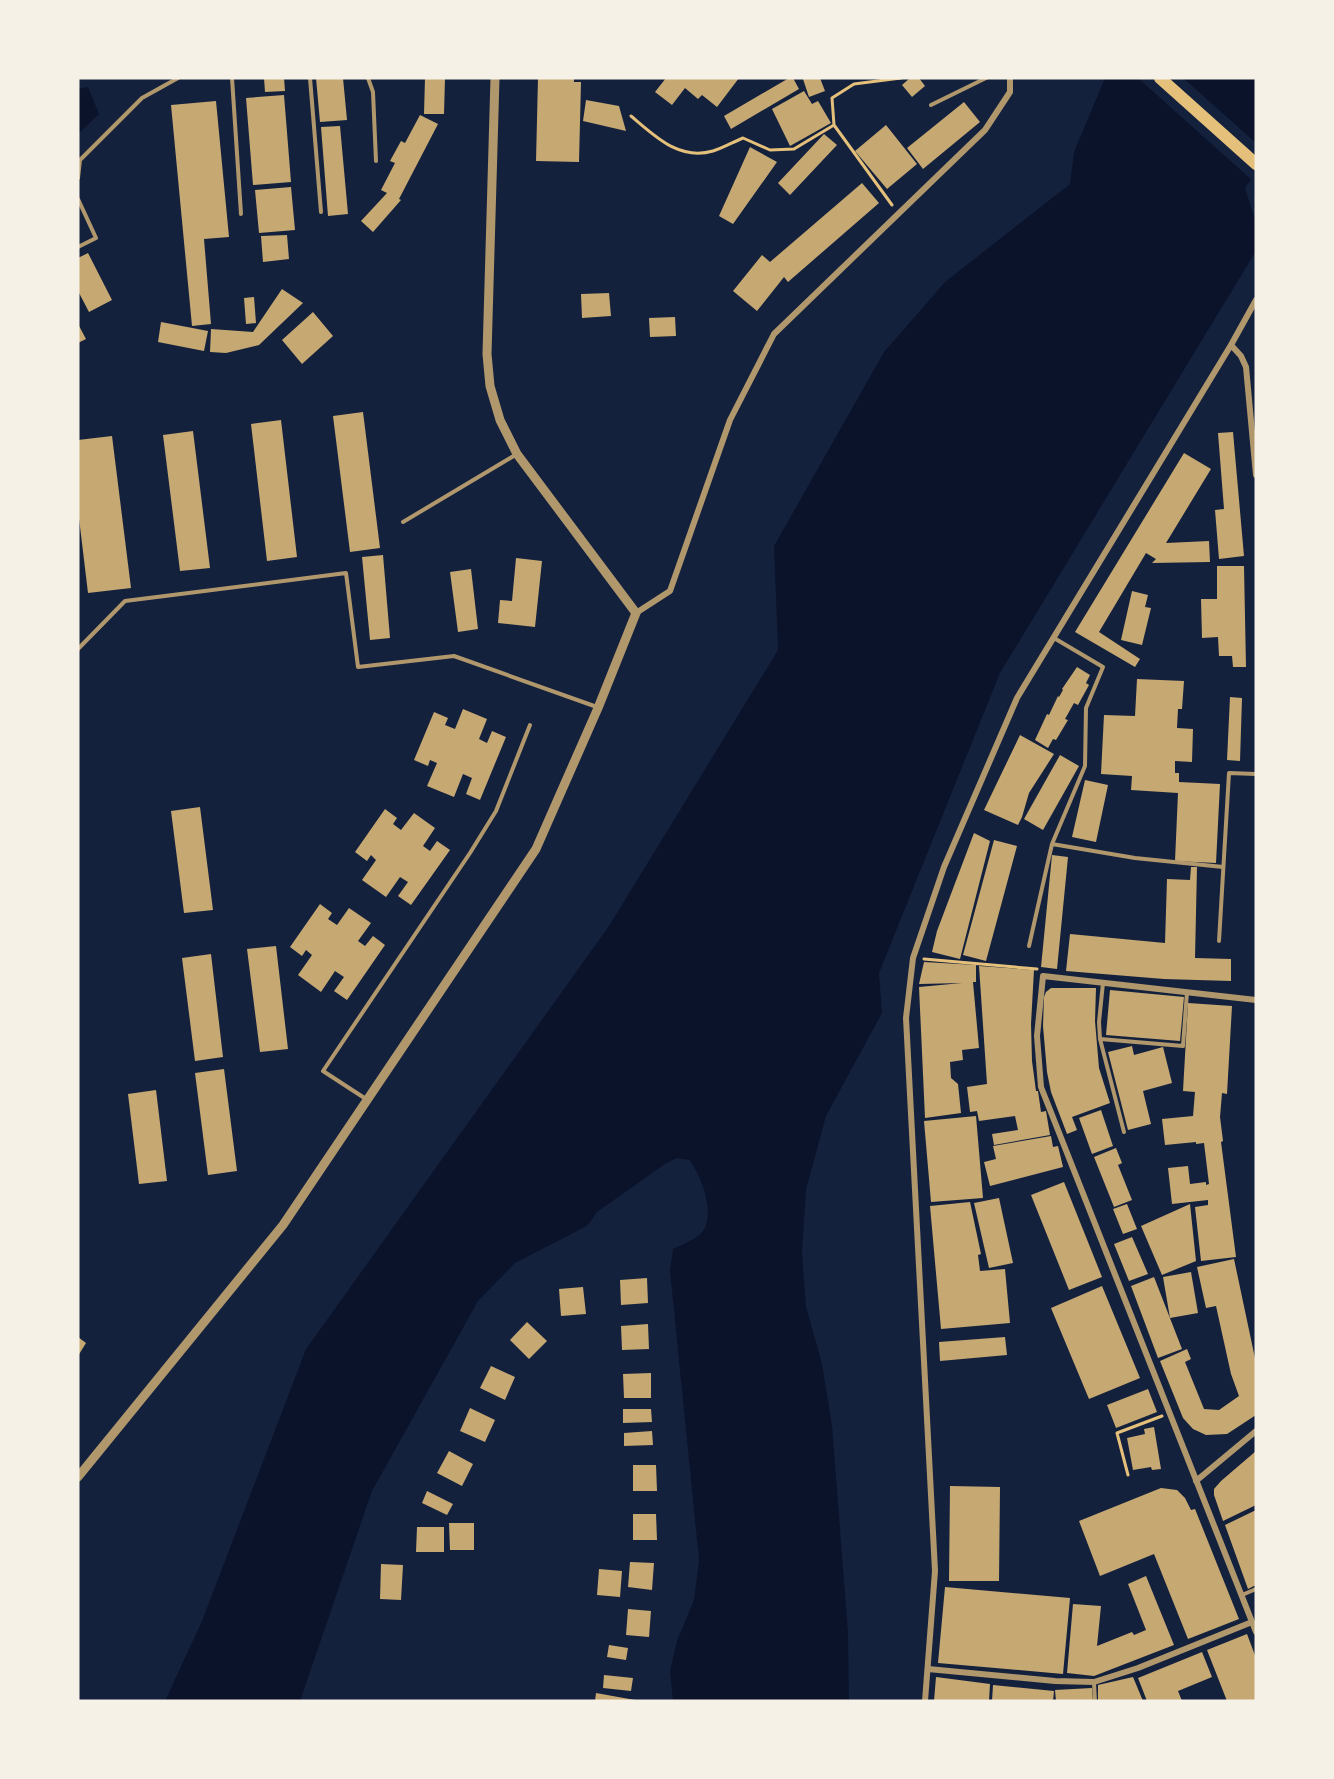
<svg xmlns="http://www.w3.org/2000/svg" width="1334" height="1779" font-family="'Noto Sans',sans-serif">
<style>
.water{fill:#0b132b}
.pier{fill:#14213d}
.building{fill:#c6a872}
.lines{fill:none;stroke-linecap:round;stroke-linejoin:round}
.path{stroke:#e5c07b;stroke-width:3}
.service{stroke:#b1986c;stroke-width:4}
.minor{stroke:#b1986c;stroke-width:6}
.tertiary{stroke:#b1986c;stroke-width:9}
.primary{stroke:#e5c07b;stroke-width:12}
</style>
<rect width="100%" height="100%" fill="#14213d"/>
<path class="water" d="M1105 78H1256V172L1245 188 1256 223V251L1000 673 879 973 882 1013 826 1116 806 1190 802 1252 806 1306 822 1364 832 1425 848 1632 849 1701H673L670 1671 677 1641 694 1600 699 1560 670 1271 673 1249C681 1245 692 1241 699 1235 718 1220 702 1175 689 1160L677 1158 665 1164 597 1212 587 1226 515 1263 478 1301 372 1491 300 1701H165L202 1621 306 1349 609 926 778 650 774 546 884 352 945 282 1070 184 1074 152Z
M88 87 99 114 78 134V89Z"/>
<path class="pier" d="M1138 78H1183L1256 143V177L1253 181Z"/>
<path class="building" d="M264 78H284L285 91 265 92Z
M316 78H343L347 120 320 122Z
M425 78H445L444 114H424Z
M538 78H574V82H581L579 162 536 161Z
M666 78H739L717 107 702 95 698 99 685 88 672 105 655 92Z
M789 78H793L799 89 731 129 724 116Z
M807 78H820L825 91 809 97 803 79Z
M910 78H919L925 86 912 97 902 85Z
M804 91 812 104 818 101 831 123 790 146 772 109Z
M284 95 291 182 253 185 246 98Z
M586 100 619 106 626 131 583 121Z
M216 101 229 237 204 239 211 324 192 326 171 105Z
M964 102 980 122 923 169 907 148Z
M420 115 438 124 399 199 401 200 373 232 361 221 387 193 381 190 395 163 390 161 401 141 405 143Z
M886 125 917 164 887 189 855 151Z
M340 126 348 214 328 216 321 127Z
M824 134 837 145 790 195 778 183Z
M750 147 777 162 733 224 719 216Z
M862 183 879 203 788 282 784 277 757 311 733 291 762 255 770 262Z
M291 187 295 230 259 233 255 190Z
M287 235 289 259 263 262 261 236Z
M88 253 112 300 89 312 78 291V258Z
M282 289 303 303 259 345 226 353 210 352 211 329 253 332Z
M609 293 611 316 582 318 581 294Z
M254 297 256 323 246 324 244 298Z
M313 312 333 336 302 364 282 340Z
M675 317 676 336 650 337 649 318Z
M161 322 208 331 204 351 158 342Z
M78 324 86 339 78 343Z
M363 412 380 548 350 552 333 416Z
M281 420 297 557 267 561 251 424Z
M193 431 210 568 180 571 163 435Z
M1233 432 1244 556 1219 559 1215 510 1224 509 1218 433Z
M112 436 131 588 88 593 78 510V440Z
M1184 453 1211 469 1166 543 1209 541 1210 562 1152 563 1156 559 1146 553 1099 632 1140 659 1135 667 1075 632Z
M383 555 390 638 370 640 362 557Z
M516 558 542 561 535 627 498 623 500 600 512 601Z
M1217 566H1244L1246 667H1233L1232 656H1219L1218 637 1202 638 1201 599H1217Z
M471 569 478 629 458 632 450 572Z
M1132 591 1148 595 1145 607 1151 608 1142 645 1121 640Z
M1077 667 1090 675 1086 683 1089 685 1078 705 1074 703 1065 719 1068 720 1056 740 1053 739 1048 748 1035 740 1047 714 1049 715 1058 696 1059 697 1063 690 1062 689Z
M1137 679 1184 681 1182 709H1178L1177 728 1193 729 1192 762 1175 761V773H1179V782L1220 784 1216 863 1175 861 1178 793 1131 790 1132 776 1101 774 1104 715 1135 716Z
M1230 697 1242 698 1240 761 1227 760Z
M463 709 487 719 479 739 487 743 492 731 506 737 480 800 466 794 472 778 463 774 454 797 427 786 437 763 430 760 428 766 414 760 434 712 448 718 445 725 455 729Z
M1020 735 1054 754 1029 793 1022 817 1018 825 984 810Z
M1060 755 1079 766 1043 830 1024 819Z
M1085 780 1108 785 1096 842 1072 837Z
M200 807 213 910 184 913 171 811Z
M385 809 397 818 393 824 401 830 414 813 435 828 423 846 430 851 437 841 450 850 411 905 398 896 408 882 400 877 386 897 362 880 376 860 371 855 367 861 355 852Z
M974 833 990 841 960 959 932 952 937 931Z
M994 840 1017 846 986 961 963 955Z
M1052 855 1068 857 1057 969 1041 967Z
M1191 867H1197L1195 958 1231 959V981L1164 979 1066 971 1070 934 1165 943 1167 879 1190 880Z
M320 904 332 913 328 919 337 925 349 908 371 923 358 941 365 946 373 936 385 945 347 1000 334 991 344 977 335 971 321 992 298 975 312 955 306 950 302 956 290 947Z
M276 946 288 1049 260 1052 247 949Z
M211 954 223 1057 195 1061 182 958Z
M924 962 976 965V982H973L979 1048 962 1050 963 1060 950 1062 951 1078 958 1084 961 1113 925 1118 919 987 962 983 919 984Z
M979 966 1034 970 1031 1024 1032 1061 1036 1091H1038L1041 1112 1046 1111 1050 1135 994 1145 992 1134 1018 1130 1015 1116 979 1121 977 1111 970 1112 967 1087 987 1084Z
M1051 988H1096L1095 1021 1099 1068 1110 1103 1072 1117 1077 1130 1067 1134 1051 1092 1047 1072 1043 1026 1044 997 1046 992Z
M1110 990 1184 997 1180 1041 1106 1035Z
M1188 1003 1232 1006 1227 1094 1222 1093 1220 1117 1223 1141 1221 1142 1236 1257 1201 1261 1195 1207 1208 1205V1200L1172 1204 1168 1168 1188 1166 1190 1184 1206 1182V1185L1209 1184 1204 1143 1196 1144V1142L1165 1145 1162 1119 1193 1116 1195 1092 1183 1091Z
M1132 1046 1134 1055 1163 1047 1172 1083 1143 1091 1151 1124 1128 1130 1108 1052Z
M224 1069 237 1171 208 1175 195 1073Z
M156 1090 167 1181 139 1184 128 1094Z
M1101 1110 1113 1146 1092 1154 1079 1118Z
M976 1116 983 1198 931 1202 924 1121Z
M1051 1136 1053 1147 1058 1146 1063 1167 990 1186 984 1162 996 1159 993 1146Z
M1116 1148 1122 1163 1118 1165 1132 1200 1114 1207 1094 1157Z
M1064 1182 1102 1277 1069 1290 1031 1195Z
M999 1198 1013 1263 989 1268 974 1203Z
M970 1202 981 1254 978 1255 980 1271 1005 1269 1010 1323 941 1329 930 1206Z
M1127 1204 1137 1229 1123 1234 1113 1209Z
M1190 1204 1196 1261 1162 1275 1141 1226Z
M1132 1237 1148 1274 1129 1281 1114 1244Z
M1234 1259 1256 1363V1415L1227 1434 1206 1435 1193 1429 1183 1418 1160 1361 1187 1349 1191 1359 1185 1362 1204 1409 1219 1410 1239 1396 1231 1374 1216 1306 1206 1308 1197 1267Z
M1191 1272 1198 1313 1170 1318 1163 1277Z
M1154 1277 1182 1349 1158 1358 1131 1286Z
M647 1278 648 1303 621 1305 620 1280Z
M1102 1286 1140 1378 1089 1399 1051 1308Z
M583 1287 586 1314 561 1316 559 1289Z
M527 1322 547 1341 529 1359 510 1340Z
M648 1324 649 1349 622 1350 621 1326Z
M78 1337 86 1343 78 1356Z
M1005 1337 1007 1355 940 1361 939 1342Z
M491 1366 515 1377 505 1400 480 1388Z
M651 1373V1398H624L623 1374Z
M1148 1389 1157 1412 1116 1428 1107 1405Z
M470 1408 495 1420 485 1442 460 1431Z
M623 1409H651L652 1422 623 1423Z
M1154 1427 1161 1469 1152 1470 1151 1467 1133 1470 1127 1438 1145 1434 1144 1429Z
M652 1431 653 1445 624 1446V1433Z
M449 1451 473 1464 462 1486 437 1473Z
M1256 1451V1505L1223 1521 1214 1495V1489L1221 1481Z
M633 1465H656L657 1491H633Z
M950 1486 1000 1487 999 1581H949Z
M1161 1488 1177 1490 1185 1498 1191 1510 1195 1509 1239 1619 1188 1639 1154 1554 1100 1576 1079 1521Z
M427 1491 453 1504 447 1515 422 1503Z
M1256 1510V1585L1248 1589 1225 1525Z
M633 1514H656L657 1540H633Z
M449 1523H474V1550H450Z
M417 1527H444V1552H416Z
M630 1562 654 1563 652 1590 628 1587Z
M381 1564 403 1565 401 1600 380 1599Z
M599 1569 622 1571 620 1597 597 1595Z
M1146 1576 1174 1645 1094 1676 1067 1673 1073 1604 1101 1606 1097 1646 1132 1632 1134 1635 1146 1630 1128 1584Z
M945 1587 1070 1598 1063 1674 938 1663Z
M628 1609 651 1611 649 1637 626 1635Z
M1247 1634 1256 1658V1701H1227L1207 1650Z
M609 1645 628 1648 626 1660 607 1657Z
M1202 1652 1212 1677 1178 1691 1182 1701H1147L1138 1678Z
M604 1675 633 1678 631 1691 603 1688Z
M936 1677 990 1684 989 1701H934Z
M1133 1677 1143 1701H1098V1685Z
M993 1685 1054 1691 1053 1701H992Z
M1092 1688 1093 1701H1056L1055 1690Z
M596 1693 635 1700V1701H595Z"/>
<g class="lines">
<path class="path" d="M631 116C655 136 679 161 713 151 723 148 733 142 743 138L770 150 794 149 834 125 832 98 854 84 901 78
M834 125 892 205
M924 959 1037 969
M1128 1475 1117 1433 1162 1416"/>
<path class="service" d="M232 78 241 214
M310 78 321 212
M368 78 373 92 376 161
M931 105 986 78
M78 178 80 160 142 98 178 78
M78 199 96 238 78 247
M403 522 517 454
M78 649 125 601 346 573 358 667 454 656 597 707
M1052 844 1135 858 1223 867
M1219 941 1229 773 1256 774
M1029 946 1052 844 1085 766 1086 708 1103 667 1054 638
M1103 983 1099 1022 1100 1039 1124 1132
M1100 1039 1183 1046 1187 992
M366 1099 323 1071 470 853 496 811 530 725
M1242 1595 1256 1589
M1094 1683 1095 1701"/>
<path class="minor" d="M1231 345 1241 356 1246 367 1256 475
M636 613 670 591 730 420 774 334 985 130 1010 92V78
M1256 1000 1043 976 1037 1036 1041 1087 1256 1632
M1196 1481 1256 1431
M928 1669 1055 1681 1094 1682 1138 1668 1252 1622
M925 1701 935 1571 906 1018 913 958 944 867 1017 698 1231 345 1256 300"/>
<path class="tertiary" d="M78 1477 283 1225 536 849 598 708 636 613 517 454 500 420 490 386 487 354 495 78"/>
<path class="primary" d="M1160 78 1256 164"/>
</g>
<rect width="1334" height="1779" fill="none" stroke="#f6f1e7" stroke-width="159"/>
</svg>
